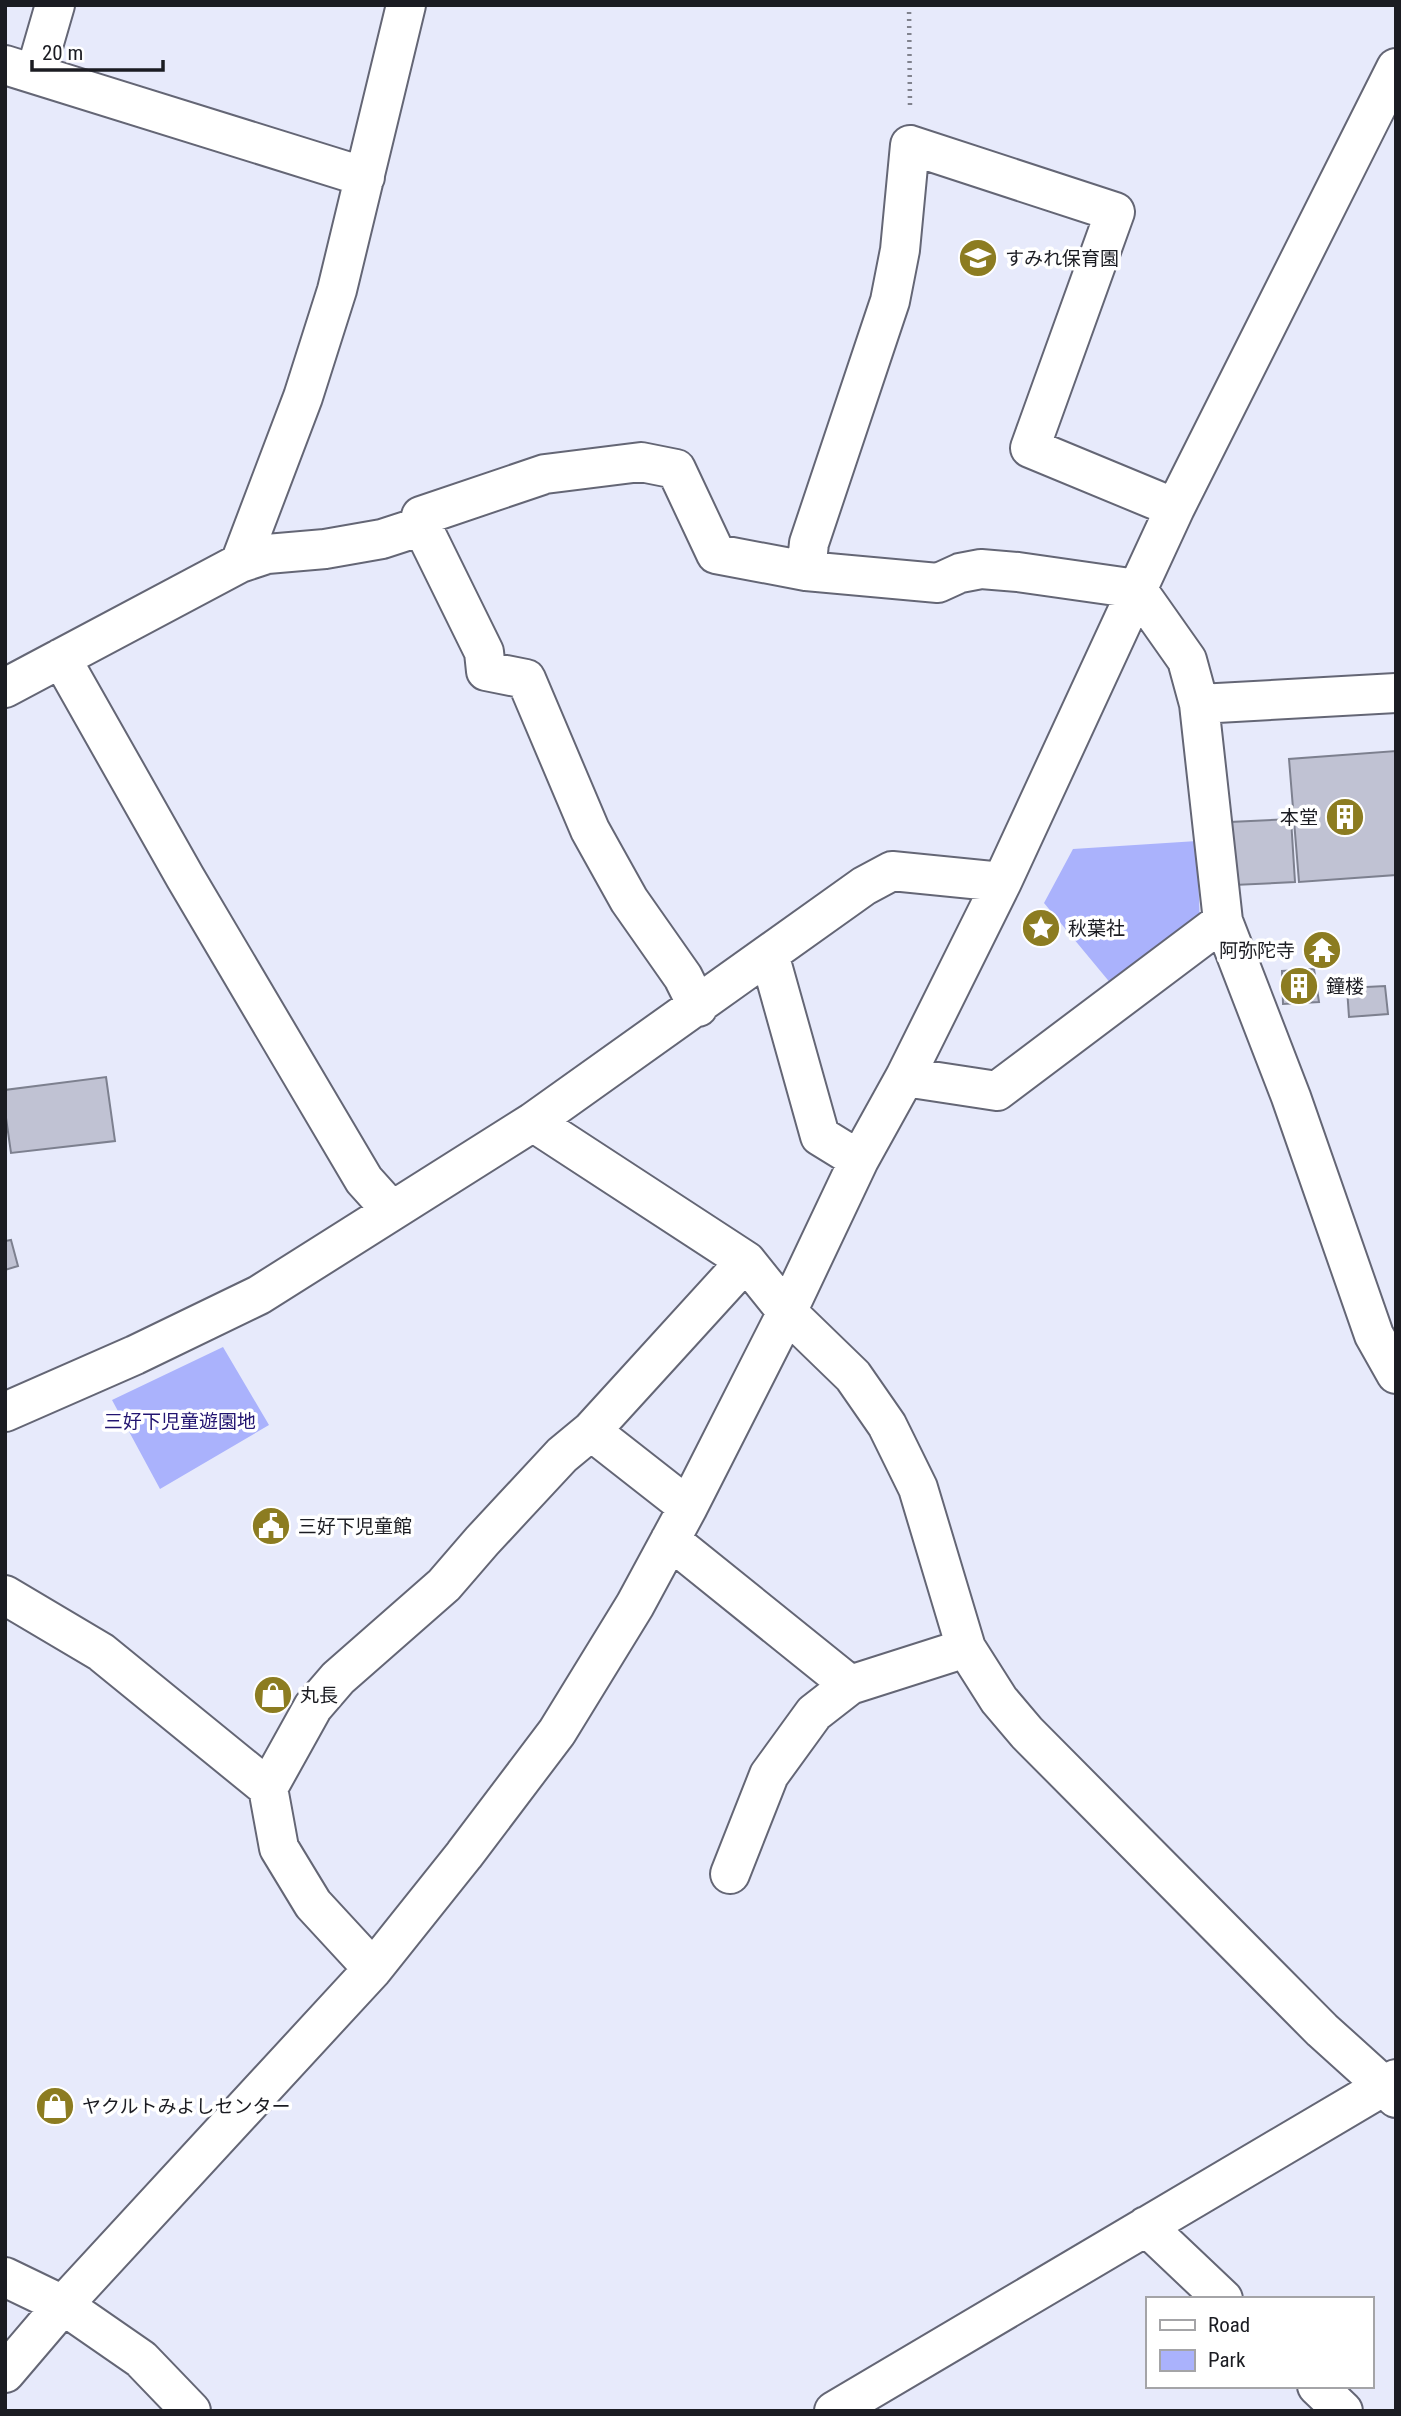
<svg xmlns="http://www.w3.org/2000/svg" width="1401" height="2416" font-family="'Roboto Condensed','Noto Sans JP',sans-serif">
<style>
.green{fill:#aab2fc}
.building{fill:#c0c2d3;stroke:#7d808f;stroke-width:2}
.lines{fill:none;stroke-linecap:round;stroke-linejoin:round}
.minor-casing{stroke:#646675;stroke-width:42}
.path{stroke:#80828d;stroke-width:4.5;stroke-dasharray:2 5;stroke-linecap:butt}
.minor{stroke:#fff;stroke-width:38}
.labels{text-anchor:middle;stroke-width:7;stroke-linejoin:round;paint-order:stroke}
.poi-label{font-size:19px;fill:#1b1c22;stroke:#fff;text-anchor:start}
.park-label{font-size:19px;fill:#221470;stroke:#fff}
</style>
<rect width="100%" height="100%" fill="#e7eafb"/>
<path class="green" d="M1197 841 1200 927 1112 985 1044 903 1073 849Z
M223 1347 269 1425 160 1489 112 1400Z"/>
<path class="building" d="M1396 751V875L1299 882 1289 759Z
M1291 819 1295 882 1234 885 1230 822Z
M1314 969 1319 1002 1283 1004 1282 971Z
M1385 986 1388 1014 1349 1017 1347 988Z
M106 1077 115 1141 11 1153 5 1111V1090Z
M11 1240 18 1266 5 1270V1241Z"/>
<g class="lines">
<g class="minor-casing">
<path id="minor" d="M406 5 337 290 303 397 240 563 267 554 325 549 382 539 422 526 421 516 545 474 641 462 676 469 716 554 806 571 938 583 960 573 981 569 1018 572 1137 589 1187 660 1199 704 1223 921 1291 1097 1374 1335 1396 1374
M5 65 365 177
M35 74 55 5
M422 526 484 652 486 671 526 679 590 830 629 900 683 977 698 1007
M806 571 809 543 890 301 900 250 910 145 1115 212 1030 448 1175 508
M61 658 185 877 364 1180 391 1210
M5 688 240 563
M1199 704 1396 693
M769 954 820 1136 859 1160
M905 1077 997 1091 1223 921
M533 1122 746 1261 787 1312 853 1376 887 1425 918 1488 966 1648 999 1700 1027 1733 1322 2030 1384 2086 1396 2079
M5 1412 135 1355 259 1295 533 1122 864 886 892 871 1002 882
M591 1431 688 1507
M670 1540 850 1685
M5 1595 101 1652 268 1788 313 1707 338 1678 444 1585 482 1541 562 1455 591 1431 746 1261
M268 1788 279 1848 313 1904 373 1969
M730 1874 769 1775 814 1713 850 1685 966 1648
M1146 2226 1223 2299
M5 2277 63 2305 141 2359 191 2411
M5 2373 63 2305 373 1969 464 1855 557 1732 635 1605 688 1507 787 1312 859 1160 905 1077 1002 882 1175 508 1396 68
M1317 2386 1343 2411
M834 2411 1384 2086 1396 2098"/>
</g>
<path class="path" d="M909 5 910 106"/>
<use href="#minor" class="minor"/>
</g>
<defs>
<g id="school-disc" transform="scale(2.0125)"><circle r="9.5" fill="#8c7c21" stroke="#fff"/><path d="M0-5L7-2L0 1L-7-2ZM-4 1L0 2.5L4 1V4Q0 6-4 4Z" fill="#fff"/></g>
<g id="building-disc" transform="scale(2.0125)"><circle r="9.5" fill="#8c7c21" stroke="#fff"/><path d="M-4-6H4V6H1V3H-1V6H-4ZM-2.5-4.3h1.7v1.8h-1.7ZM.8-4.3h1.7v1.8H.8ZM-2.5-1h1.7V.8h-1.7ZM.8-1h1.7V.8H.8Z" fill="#fff"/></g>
<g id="sight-disc" transform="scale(2.0125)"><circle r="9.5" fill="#8c7c21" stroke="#fff"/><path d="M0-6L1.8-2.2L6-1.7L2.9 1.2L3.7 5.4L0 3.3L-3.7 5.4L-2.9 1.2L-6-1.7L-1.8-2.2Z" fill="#fff"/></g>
<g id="temple-disc" transform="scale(2.0125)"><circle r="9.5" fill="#8c7c21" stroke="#fff"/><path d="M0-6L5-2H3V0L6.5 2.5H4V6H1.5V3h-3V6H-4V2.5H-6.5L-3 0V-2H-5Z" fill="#fff"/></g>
<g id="civic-disc" transform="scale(2.0125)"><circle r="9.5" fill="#8c7c21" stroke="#fff"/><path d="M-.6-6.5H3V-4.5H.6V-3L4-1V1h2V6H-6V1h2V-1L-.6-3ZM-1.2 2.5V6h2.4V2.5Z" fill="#fff"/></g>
<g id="shop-disc" transform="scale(2.0125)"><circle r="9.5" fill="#8c7c21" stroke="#fff"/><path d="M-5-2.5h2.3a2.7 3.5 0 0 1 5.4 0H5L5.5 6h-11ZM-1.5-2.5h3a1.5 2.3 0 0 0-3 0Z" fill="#fff"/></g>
</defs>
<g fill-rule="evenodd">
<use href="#school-disc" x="978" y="258"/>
<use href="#building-disc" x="1345" y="817"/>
<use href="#sight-disc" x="1041" y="928"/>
<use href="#temple-disc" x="1322" y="950"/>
<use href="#building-disc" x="1299" y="986"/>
<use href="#civic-disc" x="271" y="1526"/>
<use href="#shop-disc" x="273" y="1695"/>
<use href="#shop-disc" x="55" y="2106"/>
</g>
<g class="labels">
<g class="poi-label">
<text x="1005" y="265">すみれ保育園</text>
<text x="1318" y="824" text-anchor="end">本堂</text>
<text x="1068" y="935">秋葉社</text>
<text x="1295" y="957" text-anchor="end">阿弥陀寺</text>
<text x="1326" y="993">鐘楼</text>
<text x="298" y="1533">三好下児童館</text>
<text x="300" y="1702">丸長</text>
<text x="82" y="2113">ヤクルトみよしセンター</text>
</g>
<g class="park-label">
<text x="180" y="1428">三好下児童遊園地</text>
</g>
</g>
<rect width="1401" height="2416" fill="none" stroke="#1b1c22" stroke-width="14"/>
<rect x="1146" y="2297" width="228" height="91" fill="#ffffff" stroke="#a4a4a7" stroke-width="2"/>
<rect x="1160" y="2320" width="35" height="10" fill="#ffffff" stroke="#a4a4a7" stroke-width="2"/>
<text x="1208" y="2332" font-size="21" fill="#1b1c22">Road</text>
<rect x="1160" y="2350" width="35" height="21" fill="#aab2fc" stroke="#a4a4a7" stroke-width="2"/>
<text x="1208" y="2367" font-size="21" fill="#1b1c22">Park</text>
<path d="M32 60v10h131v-10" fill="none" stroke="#1b1c22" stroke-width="3.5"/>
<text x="42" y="60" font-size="21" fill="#1b1c22" stroke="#ffffff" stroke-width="5" paint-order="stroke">20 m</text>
</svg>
